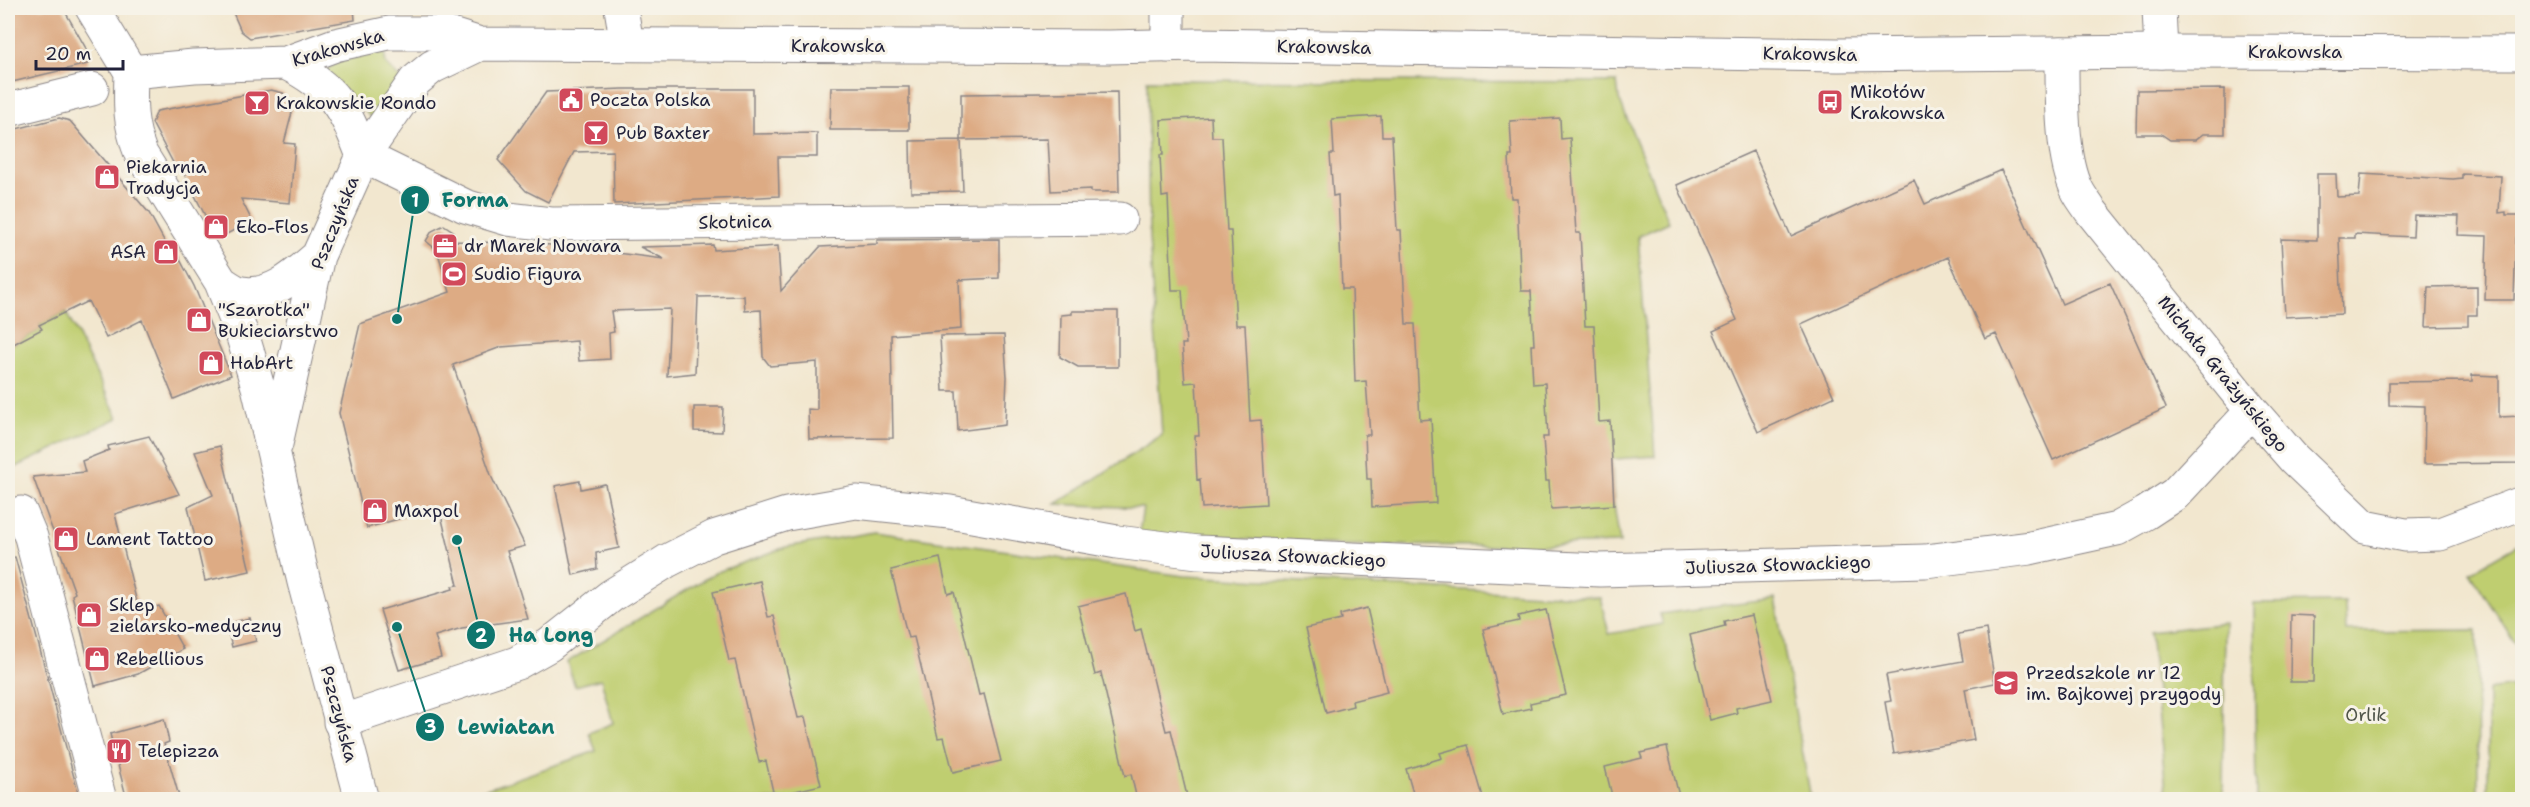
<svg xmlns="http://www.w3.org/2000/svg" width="2530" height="807" font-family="'Shantell Sans',sans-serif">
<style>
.green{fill:#bfce70;stroke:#707856;stroke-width:1.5}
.building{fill:#ddab84}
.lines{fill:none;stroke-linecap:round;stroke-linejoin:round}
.street-casing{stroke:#8a8485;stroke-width:35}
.secondary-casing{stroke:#8a8485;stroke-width:35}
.street{stroke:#fff;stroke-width:33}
.secondary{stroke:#fff;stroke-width:33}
.labels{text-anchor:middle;stroke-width:6;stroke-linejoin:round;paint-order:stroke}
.street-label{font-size:18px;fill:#22223b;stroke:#f7f3e8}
.poi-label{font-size:18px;fill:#22223b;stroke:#f7f3e8;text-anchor:start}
.park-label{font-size:18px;fill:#51564b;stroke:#f7f3e8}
.leader{fill:none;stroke:#0f766e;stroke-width:2}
.callout-dot{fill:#0f766e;stroke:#f7f3e8;stroke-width:2}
.mark-label{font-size:18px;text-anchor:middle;font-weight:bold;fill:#fff}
.callout-label{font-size:20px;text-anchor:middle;font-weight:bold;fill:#0f766e;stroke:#f7f3e8;stroke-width:6;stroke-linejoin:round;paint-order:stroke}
</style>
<rect width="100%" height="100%" fill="#f7f3e8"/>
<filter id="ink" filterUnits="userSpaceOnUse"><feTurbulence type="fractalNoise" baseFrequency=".0167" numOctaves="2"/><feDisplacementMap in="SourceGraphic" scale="12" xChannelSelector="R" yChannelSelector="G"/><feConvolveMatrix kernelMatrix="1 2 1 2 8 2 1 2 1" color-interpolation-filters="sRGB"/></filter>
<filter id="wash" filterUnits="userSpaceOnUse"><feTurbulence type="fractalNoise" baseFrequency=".008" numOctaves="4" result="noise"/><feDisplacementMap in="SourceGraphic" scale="24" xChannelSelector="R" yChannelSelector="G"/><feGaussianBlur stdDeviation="1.35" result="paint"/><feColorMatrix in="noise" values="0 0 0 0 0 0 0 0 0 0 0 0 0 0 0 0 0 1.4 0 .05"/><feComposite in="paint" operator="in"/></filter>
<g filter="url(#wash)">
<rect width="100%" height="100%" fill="#f2e7cf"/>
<path class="green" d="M384 50 386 64 401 79 373 119 324 71 339 61Z
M1147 80 1617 82 1619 99 1669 222 1638 236 1655 456 1602 460 1612 464 1614 505 1620 543 1521 546 1344 545 1139 533 1143 508 1056 504 1162 435 1149 238Z
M66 312 118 418 8 471V347L42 329 39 325Z
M874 532 1184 576 1600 597 1609 634 1663 624 1660 614 1775 599 1811 799 455 800 596 751 589 733 613 723 601 679 575 686 567 662 715 573 786 547Z
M2522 542V654L2470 572Z
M2345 602 2346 631 2477 630 2478 799H2256L2254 603Z
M2225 623 2223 799H2167L2150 632Z
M2522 685V799H2488V690Z"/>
<g id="blocks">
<path class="building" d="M8 8H63L88 52V64L8 83Z
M231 8H354L355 20 250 38 241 31Z
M831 87H909V130H830Z
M623 89H753V134L817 133V157H778L779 196 614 204 613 151 574 152 548 202 526 191 498 160 546 92Z
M2225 89V134H2203L2195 140H2170L2161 134H2136L2137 90Z
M271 90 283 93 294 105 284 143 295 144 290 203 241 199 252 221 217 239 182 170 178 172 152 123 157 111Z
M1117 92 1119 192H1091V189L1051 191 1048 139 961 140V94Z
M1381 116 1382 136H1392L1397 230H1401L1406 324H1415L1420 420 1431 419 1436 503 1372 507 1371 479H1367L1365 435H1370L1366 381 1355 382 1352 289H1342L1338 195 1333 196 1330 154H1334L1332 119Z
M1211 117 1212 137H1222L1227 231H1231L1236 325H1245L1250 421 1261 420 1266 504 1202 508 1200 479 1197 480 1195 436H1199L1196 382 1185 383 1182 344H1186L1182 290H1172L1168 196 1162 197 1160 155H1163L1161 120Z
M59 118 70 121 149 213 173 257 177 254 194 286 231 375 174 399 142 320 106 338 88 301 39 325 42 329 8 347V131Z
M1560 118 1561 139 1570 138 1576 233H1580L1585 326H1594L1599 422 1610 421 1614 505 1551 509 1549 481H1546L1543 437H1548L1545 383 1533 384 1531 345H1534L1531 291H1521L1517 198H1511L1509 156H1512L1510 121Z
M961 140 963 191 911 192 910 141Z
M1753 151 1791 236 1914 180 1925 204 2001 170 2062 304 2110 283 2166 408 2053 460 1996 334 1985 339 1948 257 1801 324 1834 397 1758 432 1713 331 1737 320 1677 185Z
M2317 174H2336L2337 197 2359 196 2361 174 2453 179 2462 178V174L2501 176 2499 213 2506 212V215H2523V238H2516L2514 300H2485L2487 236 2458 235 2459 216 2414 215 2413 237 2355 234V238H2339L2342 314 2285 317 2281 239 2317 240Z
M444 225 453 231V241L553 245 664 259 640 247 713 245 714 250 778 246 781 291 820 247 877 244V240L999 239V278L959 280 961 329 891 335 893 438 809 439 808 409 817 410V362L770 366 763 357 761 310 745 311 744 296 698 297 695 373 667 376 670 309 611 311 614 332 609 333 610 359 579 361 577 341 501 347 453 365 492 478 525 546 507 551 528 619 462 628 435 636 441 658 399 670 380 610 453 589 452 586 458 585 439 507 367 528 339 413 360 324 450 292 437 250 426 241 432 231Z
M2477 286V315H2468V326L2426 327 2428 287Z
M1072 311H1118V367H1078L1060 357 1061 315 1072 314Z
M1004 335 1007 377 1005 425 958 431 956 391H943L940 336Z
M2472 375 2499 376V417L2522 416 2523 463 2424 464 2425 406 2389 405V382L2472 381Z
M694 407H723L722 432 694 431Z
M149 436 179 494 115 514 139 611 159 606 183 649 138 674 95 686 72 595 75 593 56 540 58 539 52 529 33 477 85 472 82 461 109 450 108 446Z
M220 446 250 571 205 581 188 507 213 495 195 452Z
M580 481 581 489 605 484 619 548 596 553 597 569 573 575 555 486Z
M15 557 50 687 80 800H8V558Z
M940 558 948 594 954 592 979 695 984 694 1001 761 953 772 944 737 938 738 914 637 908 638 891 570Z
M760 581 768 617 774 616 798 718 805 717 821 785 774 796 766 761 759 762 735 660 729 661 713 592Z
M1126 594 1135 631 1141 629 1166 731 1171 730 1188 800H1137L1131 774 1125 776 1101 673 1095 675 1078 606Z
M1367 608 1387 692 1352 701 1353 706 1326 713 1306 628 1341 620 1340 615Z
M1546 610 1566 695 1530 703 1531 708 1503 714 1483 629 1519 621 1518 616Z
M1752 615 1772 700 1736 708 1737 713 1710 720 1690 635 1725 626 1724 621Z
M2291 615 2314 616 2313 682H2290Z
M250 618 256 641 232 647 226 624Z
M1986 629 1995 683 1965 689 1974 740 1894 754 1885 702 1891 701 1886 675 1963 661 1958 634Z
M164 719 169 742 164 744 180 800H127L110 734Z
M1468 745 1484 800H1415L1406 769 1442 758 1440 753Z
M1667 747 1680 800H1613L1605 767 1642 758 1640 753Z"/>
</g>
</g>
<g filter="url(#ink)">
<use href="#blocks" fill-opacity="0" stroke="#8a8485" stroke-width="1.5"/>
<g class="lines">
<g class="street-casing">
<path id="street" d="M621 8 627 44
M2159 8 2161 52
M1168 46V8
M2062 53C2062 91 2061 151 2075 185 2078 194 2085 202 2090 210L2252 411 2293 458 2365 527 2405 535 2440 534 2522 503
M8 110 92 89
M363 156 465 206 508 219 551 224 1120 219
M21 513 31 537 100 800
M340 722 517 663 549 645 611 596 667 561 714 537 787 514 856 502 950 512 1117 542 1198 552 1600 570 1925 561 2030 548 2117 529 2146 513 2175 494 2252 411"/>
</g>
<g class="secondary-casing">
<path id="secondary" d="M92 8 131 72
M286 63C335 88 344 107 363 156
M131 72 194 66 286 63 335 45 389 33H445L480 44 1109 47 1198 45 1838 55 2161 52 2522 53
M131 72C130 104 129 124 141 154L221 282 243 337 258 387 304 582 362 800
M221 282C227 286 235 292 242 293 272 298 297 274 318 256
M276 444 318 256 363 156 415 81 432 67 480 44"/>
</g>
<use href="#street" class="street"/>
<use href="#secondary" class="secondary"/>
</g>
</g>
<defs>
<g id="civic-square" transform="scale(1.35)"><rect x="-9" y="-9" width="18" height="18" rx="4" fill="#d1495b" stroke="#f7f3e8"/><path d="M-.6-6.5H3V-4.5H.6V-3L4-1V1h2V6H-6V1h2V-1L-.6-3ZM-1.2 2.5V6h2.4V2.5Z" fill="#fff"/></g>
<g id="bus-square" transform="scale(1.35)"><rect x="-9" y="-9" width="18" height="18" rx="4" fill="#d1495b" stroke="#f7f3e8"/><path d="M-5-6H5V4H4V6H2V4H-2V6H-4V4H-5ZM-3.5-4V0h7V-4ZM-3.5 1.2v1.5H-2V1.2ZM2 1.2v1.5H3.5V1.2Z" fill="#fff"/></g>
<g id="bar-square" transform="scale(1.35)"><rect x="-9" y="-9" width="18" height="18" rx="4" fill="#d1495b" stroke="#f7f3e8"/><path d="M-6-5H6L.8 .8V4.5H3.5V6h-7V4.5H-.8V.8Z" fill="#fff"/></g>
<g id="shop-square" transform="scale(1.35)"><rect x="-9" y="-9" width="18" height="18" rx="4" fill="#d1495b" stroke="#f7f3e8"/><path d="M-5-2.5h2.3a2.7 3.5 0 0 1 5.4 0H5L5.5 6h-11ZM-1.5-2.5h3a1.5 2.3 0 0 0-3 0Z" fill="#fff"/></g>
<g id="office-square" transform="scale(1.35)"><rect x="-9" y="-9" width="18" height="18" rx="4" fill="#d1495b" stroke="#f7f3e8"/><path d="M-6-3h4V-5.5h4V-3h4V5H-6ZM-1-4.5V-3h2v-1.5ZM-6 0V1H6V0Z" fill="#fff"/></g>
<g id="stadium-square" transform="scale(1.35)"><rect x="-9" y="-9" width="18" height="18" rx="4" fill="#d1495b" stroke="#f7f3e8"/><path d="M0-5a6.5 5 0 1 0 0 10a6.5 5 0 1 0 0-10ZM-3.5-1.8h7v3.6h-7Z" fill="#fff"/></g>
<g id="school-square" transform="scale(1.35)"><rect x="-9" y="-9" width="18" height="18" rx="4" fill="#d1495b" stroke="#f7f3e8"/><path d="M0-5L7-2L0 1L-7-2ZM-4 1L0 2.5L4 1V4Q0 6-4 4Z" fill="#fff"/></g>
<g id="restaurant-square" transform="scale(1.35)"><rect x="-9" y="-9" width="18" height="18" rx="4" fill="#d1495b" stroke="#f7f3e8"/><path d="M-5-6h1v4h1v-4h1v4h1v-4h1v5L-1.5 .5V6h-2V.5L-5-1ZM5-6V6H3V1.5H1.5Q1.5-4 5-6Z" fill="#fff"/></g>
</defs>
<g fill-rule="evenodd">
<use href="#civic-square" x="571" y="100"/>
<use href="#bus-square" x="1830" y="102"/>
<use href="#bar-square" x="257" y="103"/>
<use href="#bar-square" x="596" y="133"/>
<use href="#shop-square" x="107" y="177"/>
<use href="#shop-square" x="216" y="227"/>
<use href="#office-square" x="445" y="246"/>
<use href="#shop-square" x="166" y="252"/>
<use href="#stadium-square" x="454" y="274"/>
<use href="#shop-square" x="199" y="320"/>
<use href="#shop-square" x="211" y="363"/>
<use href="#shop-square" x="375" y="511"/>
<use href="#shop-square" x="66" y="539"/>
<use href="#shop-square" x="89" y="615"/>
<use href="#shop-square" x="97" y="659"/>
<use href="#school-square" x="2006" y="683"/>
<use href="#restaurant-square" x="119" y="751"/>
</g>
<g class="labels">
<g class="street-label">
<text x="838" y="52">Krakowska</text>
<text transform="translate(1324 47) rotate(1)" y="6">Krakowska</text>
<text transform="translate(338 48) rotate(-16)" y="6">Krakowska</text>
<text x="2295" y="58">Krakowska</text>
<text transform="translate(1810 54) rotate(1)" y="6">Krakowska</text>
<text transform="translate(735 222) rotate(-1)" y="6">Skotnica</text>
<text transform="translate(335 223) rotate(-68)" y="6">Pszczyńska</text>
<text transform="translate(2223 374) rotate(51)" y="6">Michała Grażyńskiego</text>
<text transform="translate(1293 556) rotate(3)" y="6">Juliusza Słowackiego</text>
<text transform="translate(1778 565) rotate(-2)" y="6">Juliusza Słowackiego</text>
<text transform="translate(339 714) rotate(75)" y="6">Pszczyńska</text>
</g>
<g class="poi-label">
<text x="1850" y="98">Mikołów<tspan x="1850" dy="21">Krakowska</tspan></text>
<text x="590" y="106">Poczta Polska</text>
<text x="276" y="109">Krakowskie Rondo</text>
<text x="616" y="139">Pub Baxter</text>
<text x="126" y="173">Piekarnia<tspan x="126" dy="21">Tradycja</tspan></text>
<text x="236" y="233">Eko-Flos</text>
<text x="464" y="252">dr Marek Nowara</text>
<text x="146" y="258" text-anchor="end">ASA</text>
<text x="474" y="280">Sudio Figura</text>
<text x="218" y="316">"Szarotka"<tspan x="218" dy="21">Bukieciarstwo</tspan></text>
<text x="230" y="369">HabArt</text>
<text x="394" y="517">Maxpol</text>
<text x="86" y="545">Lament Tattoo</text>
<text x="109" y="611">Sklep<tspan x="109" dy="21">zielarsko-medyczny</tspan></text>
<text x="116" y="665">Rebellious</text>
<text x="2026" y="679">Przedszkole nr 12<tspan x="2026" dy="21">im. Bajkowej przygody</tspan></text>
<text x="138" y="757">Telepizza</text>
</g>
<g class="park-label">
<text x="2366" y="721">Orlik</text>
</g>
</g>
<path class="leader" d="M397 319L415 200M457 540L481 635M397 627L430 727"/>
<g class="callout-dot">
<circle cx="397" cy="319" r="6"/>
<circle cx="457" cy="540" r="6"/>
<circle cx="397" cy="627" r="6"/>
<circle cx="415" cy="200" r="15"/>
<circle cx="481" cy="635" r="15"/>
<circle cx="430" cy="727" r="15"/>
</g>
<g class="mark-label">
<text x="415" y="207">1</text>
<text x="481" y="642">2</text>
<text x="430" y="733">3</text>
</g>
<g class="callout-label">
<text x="475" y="207">Forma</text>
<text x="551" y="642">Ha Long</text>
<text x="506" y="734">Lewiatan</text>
</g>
<rect width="2530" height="807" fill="none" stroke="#f7f3e8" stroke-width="30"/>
<path d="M36 60v9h87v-9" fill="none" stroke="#22223b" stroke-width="3"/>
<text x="45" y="60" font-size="18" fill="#22223b" stroke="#f7f3e8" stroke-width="4.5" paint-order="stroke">20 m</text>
</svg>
